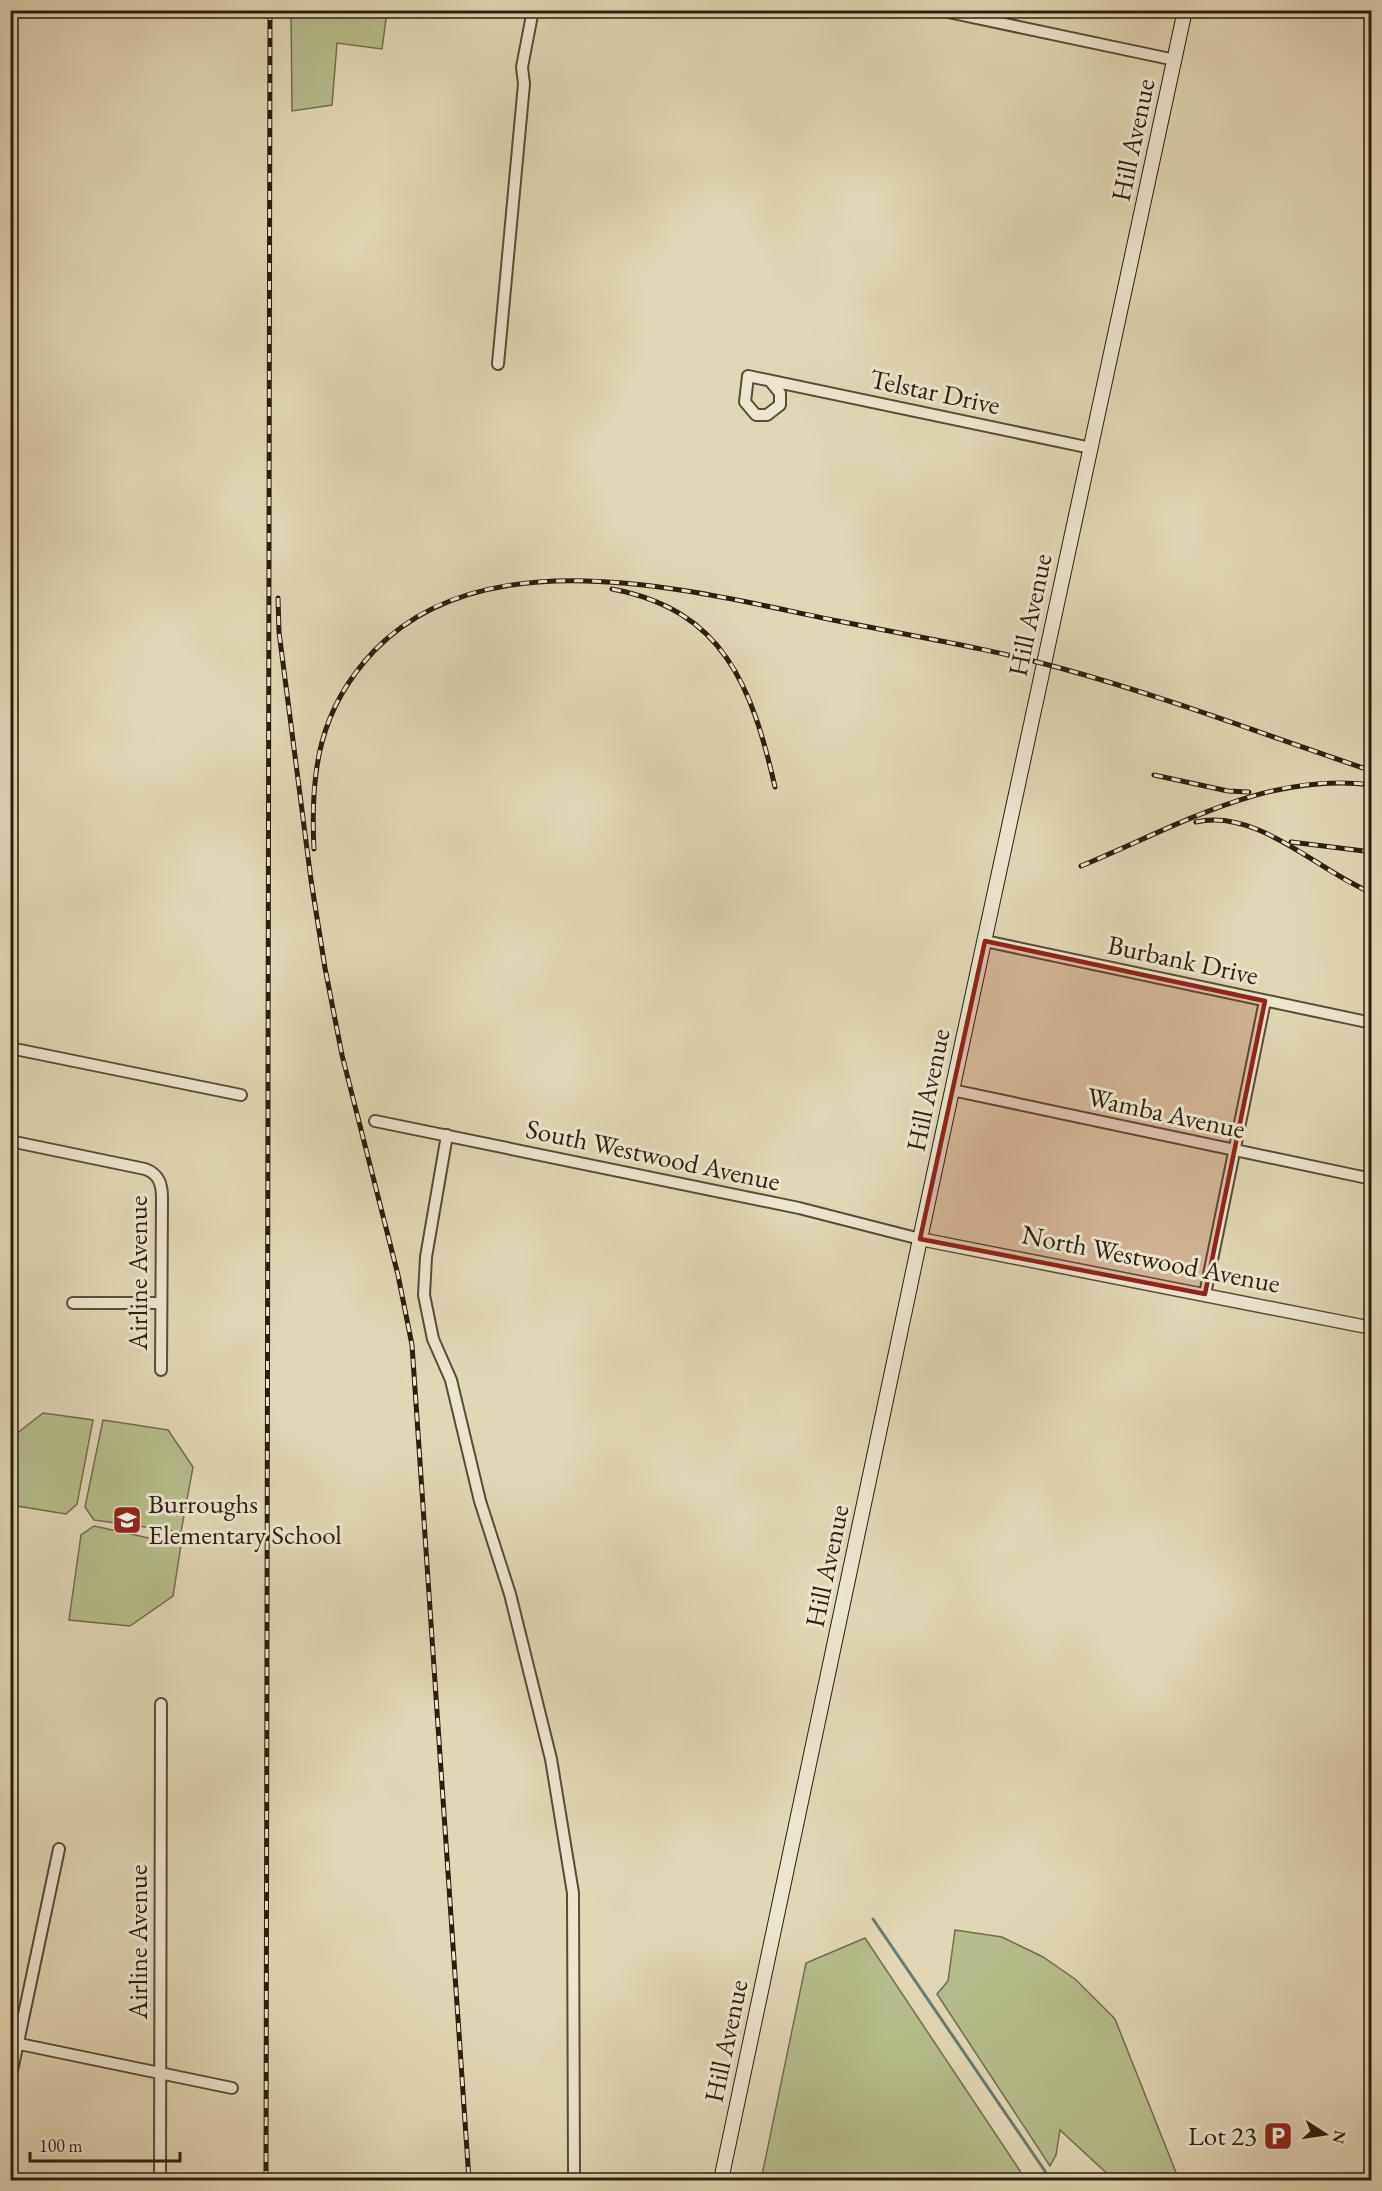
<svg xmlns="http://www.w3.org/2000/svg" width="1382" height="2191" font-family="'EB Garamond',serif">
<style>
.green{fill:#b6bd8c;stroke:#716e4d;stroke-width:1.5}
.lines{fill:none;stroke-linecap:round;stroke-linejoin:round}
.stream{stroke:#6a7b70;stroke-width:3}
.minor-casing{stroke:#594c38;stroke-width:14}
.tertiary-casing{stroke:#594c38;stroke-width:15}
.secondary-casing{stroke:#2c1e0e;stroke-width:16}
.minor{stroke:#ece5d0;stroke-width:10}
.tertiary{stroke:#ece5d0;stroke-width:12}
.secondary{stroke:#ece5d0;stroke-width:14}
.rail-casing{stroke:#2c1e0e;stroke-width:5}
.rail{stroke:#ece5d0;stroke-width:3;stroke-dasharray:9;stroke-linecap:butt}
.marked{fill:#8f2418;fill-opacity:0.2;stroke:#8f2418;stroke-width:4.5;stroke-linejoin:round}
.labels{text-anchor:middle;stroke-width:6;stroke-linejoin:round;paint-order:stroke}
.street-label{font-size:27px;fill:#2c1e0e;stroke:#ece5d0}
.poi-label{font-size:27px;fill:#2c1e0e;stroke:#ece5d0;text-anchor:start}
</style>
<rect width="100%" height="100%" fill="#e1d7b6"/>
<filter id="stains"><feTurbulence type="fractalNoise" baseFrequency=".00333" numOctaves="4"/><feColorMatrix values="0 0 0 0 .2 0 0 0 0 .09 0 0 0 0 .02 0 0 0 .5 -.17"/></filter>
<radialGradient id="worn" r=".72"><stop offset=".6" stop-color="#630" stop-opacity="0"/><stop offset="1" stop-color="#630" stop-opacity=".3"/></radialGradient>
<path class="green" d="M291 11H387L382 49 337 43 332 105 292 111Z
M43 1413 93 1420 77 1504 66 1514 11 1505V1438Z
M103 1420 168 1430 193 1467 181 1532 94 1520 85 1507Z
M94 1526 181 1545 173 1596 130 1626 69 1620 81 1535Z
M955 1930 1002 1937 1043 1957 1075 1979 1115 2019 1179 2180H1114L1060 2130 1056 2155 1050 2166 937 1994 948 1981Z
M865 1938 1026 2180H761L806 1963Z"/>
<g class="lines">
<path class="stream" d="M873 1919 1051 2180"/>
<g class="minor-casing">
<path id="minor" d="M939 10 1175 60
M498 364 524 84 522 67 533 10
M770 381 780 393V405L767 415H756L745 402 748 376 1091 448
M985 941 1372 1023
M10 1048 241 1095
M952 1090 1372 1179
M375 1121 799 1208 920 1239
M447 1135 426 1257 424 1295 433 1339 451 1380 480 1501 510 1594 551 1759 573 1893 574 2173
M10 1141 145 1169C159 1174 162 1184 162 1198L161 1370
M1205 1294 1265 1001
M73 1303H161
M10 2042 232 2088
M10 2080 59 1849
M160 2180 161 1704"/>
</g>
<g class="tertiary-casing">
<path id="tertiary" d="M920 1239 1372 1328"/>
</g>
<g class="secondary-casing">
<path id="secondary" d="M721 2180 920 1239 1185 10"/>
</g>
<use href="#minor" class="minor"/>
<use href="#tertiary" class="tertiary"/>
<use href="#secondary" class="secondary"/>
<g class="rail-casing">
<path id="rail" d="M612 589C724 610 752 687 775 787
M278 598 279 632 311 880 325 968 342 1055 398 1275 412 1345 469 2180
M1154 775 1228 791 1249 792
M1196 822C1258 808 1319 872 1372 893
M1291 842 1372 852
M314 849C310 771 319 709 374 651 487 533 699 593 838 621 912 636 987 648 1060 668 1166 697 1268 736 1372 771
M1081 866C1174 828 1267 771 1372 785
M266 2180 270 10"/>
</g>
<use href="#rail" class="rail"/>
</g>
<path class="marked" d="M985 941 1265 1001 1205 1294 920 1239Z"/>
<defs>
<g id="school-square" transform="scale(1.5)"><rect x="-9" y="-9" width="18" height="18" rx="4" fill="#8f2418" stroke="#ece5d0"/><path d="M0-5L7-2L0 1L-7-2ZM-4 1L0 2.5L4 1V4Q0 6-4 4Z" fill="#fff"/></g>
<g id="parking-square" transform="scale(1.5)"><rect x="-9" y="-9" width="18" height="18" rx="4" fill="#8f2418" stroke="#ece5d0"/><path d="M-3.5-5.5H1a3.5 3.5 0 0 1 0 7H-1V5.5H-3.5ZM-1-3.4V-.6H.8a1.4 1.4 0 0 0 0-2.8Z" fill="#fff"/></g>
</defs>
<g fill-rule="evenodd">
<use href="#school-square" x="127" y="1520"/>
<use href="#parking-square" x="1278" y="2136"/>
</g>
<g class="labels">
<g class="street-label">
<text transform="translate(1133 140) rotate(-78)" y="9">Hill Avenue</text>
<text transform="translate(935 392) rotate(12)" y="9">Telstar Drive</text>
<text transform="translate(1030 615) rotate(-78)" y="9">Hill Avenue</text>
<text transform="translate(1183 960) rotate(12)" y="9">Burbank Drive</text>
<text transform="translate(928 1090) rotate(-78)" y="9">Hill Avenue</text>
<text transform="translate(1166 1113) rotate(12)" y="9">Wamba Avenue</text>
<text transform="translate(653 1155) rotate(12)" y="9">South Westwood Avenue</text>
<text transform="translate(1151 1259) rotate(11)" y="9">North Westwood Avenue</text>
<text transform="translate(138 1273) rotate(-90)" y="9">Airline Avenue</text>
<text transform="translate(827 1566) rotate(-78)" y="9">Hill Avenue</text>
<text transform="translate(138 1942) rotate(-90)" y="9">Airline Avenue</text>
<text transform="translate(726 2041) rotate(-78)" y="9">Hill Avenue</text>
</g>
<g class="poi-label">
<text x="148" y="1513">Burroughs<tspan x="148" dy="31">Elementary School</tspan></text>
<text x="1257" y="2145" text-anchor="end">Lot 23</text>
</g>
</g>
<rect width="1382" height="2191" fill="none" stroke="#e1d7b6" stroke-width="36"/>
<rect x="12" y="12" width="1358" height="2167" fill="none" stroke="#2c1e0e" stroke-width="3"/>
<rect x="18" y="18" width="1346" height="2155" fill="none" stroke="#2c1e0e" stroke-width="1.5"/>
<g transform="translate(1325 2134) rotate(102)" stroke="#ece5d0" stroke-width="4.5" paint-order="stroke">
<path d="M0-4.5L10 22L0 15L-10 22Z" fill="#2c1e0e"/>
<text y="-9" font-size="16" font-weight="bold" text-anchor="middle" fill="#2c1e0e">N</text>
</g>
<path d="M30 2152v9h150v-9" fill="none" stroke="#2c1e0e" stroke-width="3"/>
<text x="39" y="2152" font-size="18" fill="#2c1e0e" stroke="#ece5d0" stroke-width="4.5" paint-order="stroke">100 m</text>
<rect width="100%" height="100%" filter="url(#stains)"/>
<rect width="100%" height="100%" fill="url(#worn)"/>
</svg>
